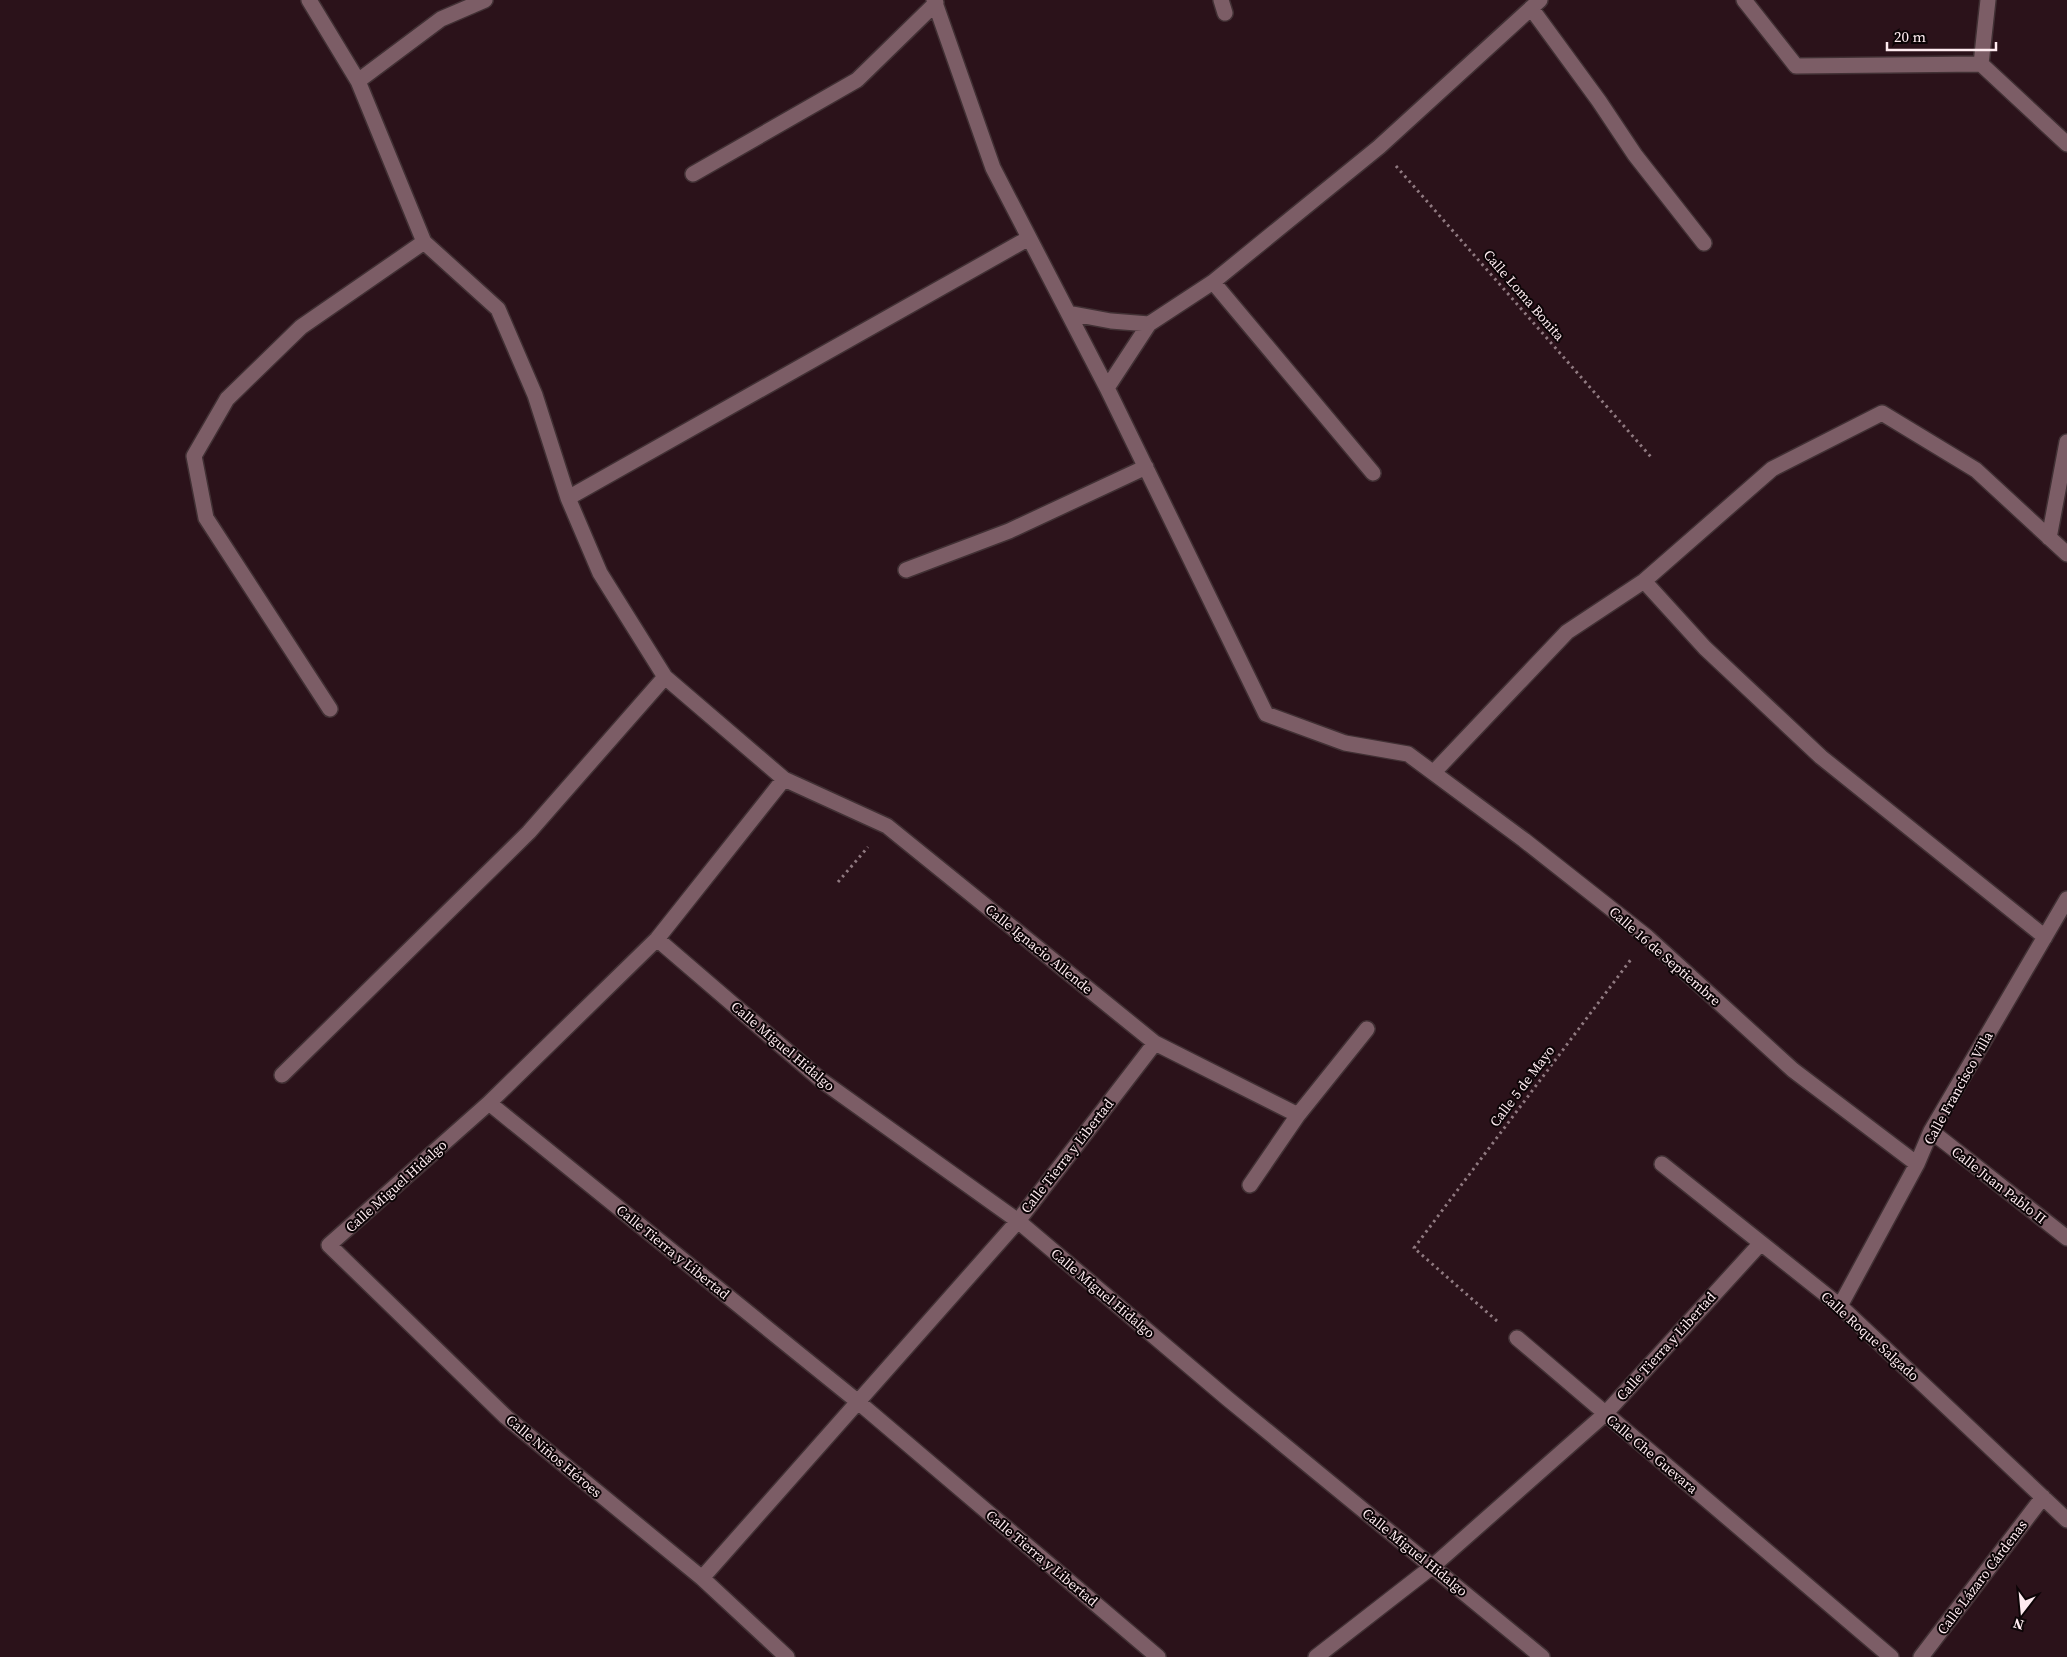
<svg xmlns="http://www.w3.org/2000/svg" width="2067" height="1657" font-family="'Source Serif 4',serif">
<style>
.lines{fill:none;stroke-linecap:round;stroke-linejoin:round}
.minor-casing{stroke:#413034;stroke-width:18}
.path{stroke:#907a81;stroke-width:3;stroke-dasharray:2.5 4;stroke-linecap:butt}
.minor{stroke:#7c5d66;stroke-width:15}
.labels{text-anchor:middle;stroke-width:4;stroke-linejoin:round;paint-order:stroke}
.street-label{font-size:14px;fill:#feebf0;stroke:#0c0406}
</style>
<rect width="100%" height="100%" fill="#2b121a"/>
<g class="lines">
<g class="minor-casing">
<path id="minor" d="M309 0 358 81 424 242 498 309 535 395 568 498 600 573 665 677 784 779 887 826 1155 1043 1298 1115
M934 0 993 168 1107 388 1266 714 1345 743 1408 754 1524 840 1647 937 1793 1070 1917 1164
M1221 0 1225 13
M1744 0 1796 66 1981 64
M1988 0 1981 64 2067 144
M1531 8 1599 101 1635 155 1704 243
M358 81 441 19 485 0
M693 174 857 80 936 3
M1213 282 1373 473
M1068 313 1111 321 1149 324
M1107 388 1149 324 1213 282 1379 147 1540 0
M568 498 1029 238
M2049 538 2067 442
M906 570 1009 531 1146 467
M1644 581 1705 648 1821 757 2045 937
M330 709 206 518 194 456 227 399 301 327 424 242
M1434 772 1567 632 1644 581 1772 469 1882 413 1976 470 2067 554
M784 779 657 939 489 1103 329 1245 506 1417 702 1578 787 1657
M657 939 821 1080 1018 1221 1228 1399 1542 1657
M282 1075 529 832 665 677
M489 1103 857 1401 1158 1657
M1931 1131 2067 1238
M1662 1164 1840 1306 2067 1520
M1250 1185 1298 1115 1367 1029
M1840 1306 1917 1164 1931 1131 2067 899
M1517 1338 1891 1657
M702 1578 1018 1221 1155 1043
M1316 1657 1433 1566 1605 1414 1761 1243
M1921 1657 2043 1497"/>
</g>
<path class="path" d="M1396 166 1651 457
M838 882 868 847
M1497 1321 1414 1248 1632 958"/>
<use href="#minor" class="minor"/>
</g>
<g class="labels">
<g class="street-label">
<text transform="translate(1524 295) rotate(49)" y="5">Calle Loma Bonita</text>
<text transform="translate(1039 949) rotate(39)" y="5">Calle Ignacio Allende</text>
<text transform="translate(1665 956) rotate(41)" y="5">Calle 16 de Septiembre</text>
<text transform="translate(783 1046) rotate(40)" y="5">Calle Miguel Hidalgo</text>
<text transform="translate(1522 1086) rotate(-53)" y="5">Calle 5 de Mayo</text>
<text transform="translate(1958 1088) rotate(-61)" y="5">Calle Francisco Villa</text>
<text transform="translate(1067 1156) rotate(-52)" y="5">Calle Tierra y Libertad</text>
<text transform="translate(1999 1185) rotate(38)" y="5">Calle Juan Pablo II</text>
<text transform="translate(396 1186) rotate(-42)" y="5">Calle Miguel Hidalgo</text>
<text transform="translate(673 1252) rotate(39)" y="5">Calle Tierra y Libertad</text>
<text transform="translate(1103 1293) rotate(40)" y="5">Calle Miguel Hidalgo</text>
<text transform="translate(1870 1336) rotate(42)" y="5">Calle Roque Salgado</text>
<text transform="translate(1666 1346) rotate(-48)" y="5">Calle Tierra y Libertad</text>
<text transform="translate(1652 1454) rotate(40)" y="5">Calle Che Guevara</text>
<text transform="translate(554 1456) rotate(40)" y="5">Calle Niños Héroes</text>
<text transform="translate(1415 1552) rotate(39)" y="5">Calle Miguel Hidalgo</text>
<text transform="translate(1042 1558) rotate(40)" y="5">Calle Tierra y Libertad</text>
<text transform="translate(1982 1577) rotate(-53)" y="5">Calle Lázaro Cárdenas</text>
</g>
</g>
<g transform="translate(2022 1612) rotate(196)" stroke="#0c0406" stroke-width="4" paint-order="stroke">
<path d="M0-4L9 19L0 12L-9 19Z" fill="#feebf0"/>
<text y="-8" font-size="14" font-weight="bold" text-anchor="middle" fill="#feebf0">N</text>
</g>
<path d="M1887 42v8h109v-8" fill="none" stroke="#feebf0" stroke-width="2.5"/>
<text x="1894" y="42" font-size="15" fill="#feebf0" stroke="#0c0406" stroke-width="4" paint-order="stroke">20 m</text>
</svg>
